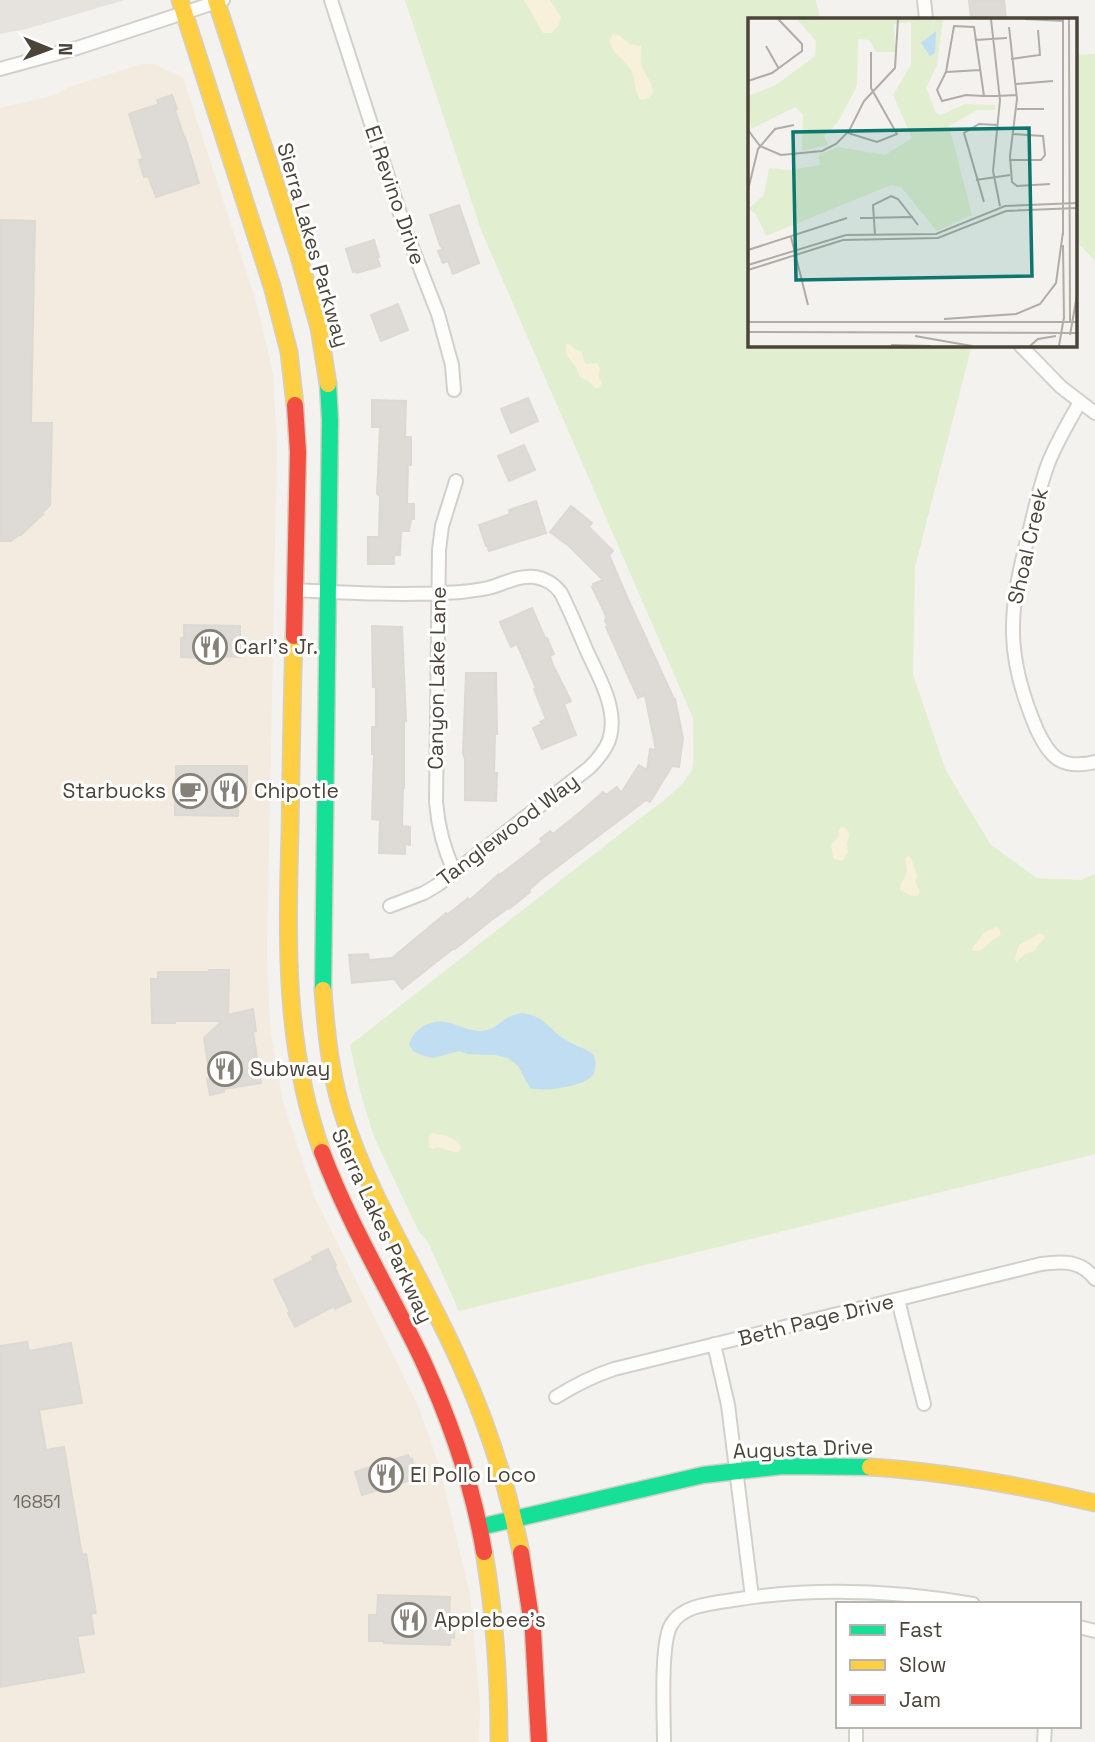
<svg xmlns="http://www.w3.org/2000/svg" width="1095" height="1742" font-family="'Space Grotesk',sans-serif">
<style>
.commercial{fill:#f3ebdf}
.green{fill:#e1eecf}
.sand{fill:#f7f0da}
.parking{fill:#e6e3df}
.water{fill:#c0ddf1}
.building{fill:#dedbd6;stroke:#dcd9d4;stroke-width:2}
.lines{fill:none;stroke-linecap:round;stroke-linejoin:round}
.street-casing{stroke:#d2d0cb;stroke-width:16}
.fast-casing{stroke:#d3cfc5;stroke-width:19}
.slow-casing{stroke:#d3cfc5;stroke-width:19}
.jam-casing{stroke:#d3cfc5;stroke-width:19}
.street{stroke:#fdfdfc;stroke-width:12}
.fast{stroke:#16e098;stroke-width:16}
.slow{stroke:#ffcf43;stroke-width:16}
.jam{stroke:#f24e42;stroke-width:16}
.labels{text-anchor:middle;stroke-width:6;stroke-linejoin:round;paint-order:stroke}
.number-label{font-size:18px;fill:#706a61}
.street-label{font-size:21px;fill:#4b4439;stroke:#fff}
.poi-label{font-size:21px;fill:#4b4439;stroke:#fff;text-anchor:start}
.inset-road{fill:none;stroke:#b0aca6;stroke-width:2}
.view{fill:#0f766e;fill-opacity:0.15;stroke:#0f766e;stroke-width:3.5}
.inset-edge{fill:none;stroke:#4b4439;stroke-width:3.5}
</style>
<rect width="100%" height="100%" fill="#f4f2ee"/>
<path class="commercial" d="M142 64H154L183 78 256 301 273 373 277 445 267 953 270 1027 283 1102 315 1198 418 1405 439 1465 470 1594 480 1704 479 1742H0V108L48 97 59 93 69 87Z"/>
<path class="green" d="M405 0H816L820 19H750V345H972L915 567 913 675 946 771 991 845 1037 878 1081 880 1095 874V1154L459 1311 428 1242 419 1232 374 1137 360 1091 350 1045 643 816C657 806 686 785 692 769 695 762 693 728 693 718L481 230Z
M1095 54V261L1076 241V55Z"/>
<path class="sand" d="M524 0H550L561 17 559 25 551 33H543Z
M613 34 619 35 630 44 641 46C642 53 639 63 643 69 648 79 663 97 641 100 633 92 636 84 633 74 630 65 620 58 614 52L610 42 611 37Z
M566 344H570L575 349 582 352 584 361 586 364 597 363 600 368 599 378 602 383 599 388H595L589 382 579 376C577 360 565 364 566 344Z
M841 827 846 828 850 835 847 843 848 852 843 860 839 861 833 858 831 844 838 838 839 830Z
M908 856 911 858 917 875 915 882 920 891 918 896H912L900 890V886L907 872 905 859Z
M996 927 999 928 1001 935C998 937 995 939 993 940 985 946 982 954 972 950 973 943 981 941 983 933Z
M1040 933 1044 935 1045 938 1039 944 1034 951 1025 954 1016 962 1015 957 1019 945Z
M431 1133C441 1134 455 1137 461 1146L459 1152C448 1154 445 1144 432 1149L429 1147V1135Z"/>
<path class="parking" d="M0 0H125L26 29 0 34Z"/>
<path class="water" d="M522 1013C547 1017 546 1027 564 1039 574 1046 584 1047 594 1055 596 1063 597 1071 591 1077 581 1087 543 1092 530 1088L518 1066 508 1058 495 1055 468 1054 459 1051 433 1058 423 1056 413 1051 409 1045C411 1037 415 1032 422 1027 449 1011 463 1036 487 1030 496 1028 503 1019 511 1016 515 1014 519 1014 522 1013Z"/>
<path class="building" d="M969 0H1004L1006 19H971Z
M172 95 177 109 175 110 184 137H185L199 183 156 197 148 176 144 177 139 160 143 159 129 114 159 104 157 100Z
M459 205 479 263 453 274 448 261 443 263 438 251 443 249 440 245 430 215Z
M0 220 35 221 31 423H52L50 505 42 513 43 514 21 535 20 534 11 541H0Z
M374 240 379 257H377L380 266 357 273V271L353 272 346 249Z
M398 304 408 330 381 341 371 315Z
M528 398 538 421 511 433 501 409Z
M372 400 406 401 405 437H411V465H408L407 504H414V519H411L409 531H401L400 555H394V564H368V537H379L380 496 377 494 380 427H372Z
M524 445 535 470 509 481 498 456Z
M536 501 546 533 489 551 487 546H486L479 525 510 514 509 510Z
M571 506 592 523 589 527 613 551 609 555 627 597 674 699H675L683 738 679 767 672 766 650 802 646 800 540 880 529 890 530 892 509 909 508 908 489 922 455 949 454 948 402 989 394 979 352 983 349 955 368 954 369 960 392 958 446 913 447 915 468 898 470 900 499 874 500 875 542 842 540 839 550 831 553 834 579 813 603 792 606 795 617 787 621 793 639 765 647 770 650 749 656 750 645 695 638 698 606 627 608 626 605 621 606 616 592 587 594 586 593 584 603 580 569 546 550 532Z
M532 608 545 638H547L554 654 550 656 553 665 571 701 564 704 576 735 542 749 533 728 542 724 540 722 546 719 534 689 536 688 517 644 511 647 500 622Z
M184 625 240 626V657L214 656V661H199V658L181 657V638H184Z
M372 626 402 627 406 721H404V788H403L402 826 410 827V845L405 844V854L379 853 380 820 372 819 374 754H372V727H376V687H373Z
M466 673H496L497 734H495L494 773H497L496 801 465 800V759L463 753Z
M176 766H247V788H238V816L175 815Z
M209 970H229L228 1015 253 1009 256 1031 253 1032 261 1083 224 1089V1092L210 1095 207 1079 210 1078 204 1038 222 1021H175V1023H152L151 979H158V972H209Z
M328 1249 336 1265 334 1266 351 1301 335 1309 334 1306 295 1327 288 1313 290 1312 274 1280 314 1260 312 1257Z
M27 1342 29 1351 71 1343 82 1403 39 1410 46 1450 64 1447 82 1555 86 1554 96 1613 91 1614 94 1634 77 1636 84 1672 0 1687V1346Z
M408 1455 410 1460 412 1459 417 1478 362 1495 355 1472Z
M378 1595 450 1597 449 1624H454V1638L450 1637V1645L384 1643V1641H369V1615H377Z"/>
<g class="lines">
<g class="street-casing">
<path id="street" d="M331 0 406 232 438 314 452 365 454 390
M924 0 926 19
M0 69 77 48 223 0
M1020 345 1061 387 1095 413
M1080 402C1068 423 1056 443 1048 464 1039 488 1034 513 1028 537 1008 613 1005 656 1037 730 1050 758 1062 770 1095 762
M294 590C349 593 406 596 461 592 470 591 479 590 488 588 504 584 518 575 535 577 547 579 554 584 561 593 570 611 578 630 586 649 597 674 618 707 610 737 607 749 598 759 589 768L439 884 424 893 390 906
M455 873C444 850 438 827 436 802L439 550 442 526 456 481
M898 1300 924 1404
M714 1344 728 1405 752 1597
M556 1397C575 1385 593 1376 614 1369L1041 1264C1062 1261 1081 1260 1095 1279
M1079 1627 1095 1631
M664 1742C664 1717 660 1644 671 1625 682 1605 713 1603 733 1600 813 1587 893 1590 973 1604
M856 1742V1726
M1044 1742 1045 1726"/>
</g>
<g class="fast-casing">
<path id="fast" d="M323 990 330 420 328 384
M480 1527 703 1475 783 1466 870 1467"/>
</g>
<g class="slow-casing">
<path id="slow" d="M180 0 272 286 289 352 295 405
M216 0 298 253 319 328 328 384
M294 636C292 701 291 767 290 832 287 942 284 1047 322 1152
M323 990C326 1030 330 1072 342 1111 369 1199 422 1277 459 1361 487 1422 508 1487 521 1553
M870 1467C948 1472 1019 1485 1095 1503
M484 1552C495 1616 499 1678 499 1742"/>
</g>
<g class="jam-casing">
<path id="jam" d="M294 636 298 452 295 405
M322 1152C349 1224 389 1290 422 1359 450 1420 473 1486 484 1552
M521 1553 533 1631 539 1742"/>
</g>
<use href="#street" class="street"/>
<use href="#fast" class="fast"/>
<use href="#slow" class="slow"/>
<use href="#jam" class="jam"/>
</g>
<defs>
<g id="restaurant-ring" transform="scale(1.75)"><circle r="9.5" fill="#fff" stroke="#868178" stroke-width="1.5"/><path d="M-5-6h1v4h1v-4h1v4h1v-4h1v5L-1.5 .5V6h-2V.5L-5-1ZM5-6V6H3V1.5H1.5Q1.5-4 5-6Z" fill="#868178"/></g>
<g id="cafe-ring" transform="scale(1.75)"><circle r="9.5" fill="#fff" stroke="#868178" stroke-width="1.5"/><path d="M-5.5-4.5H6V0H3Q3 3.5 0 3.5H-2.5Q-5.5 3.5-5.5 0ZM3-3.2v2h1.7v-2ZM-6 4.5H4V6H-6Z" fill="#868178"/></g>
</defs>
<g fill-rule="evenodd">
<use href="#restaurant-ring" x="210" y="647"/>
<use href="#cafe-ring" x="190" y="791"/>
<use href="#restaurant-ring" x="229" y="791"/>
<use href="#restaurant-ring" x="225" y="1069"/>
<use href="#restaurant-ring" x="386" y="1475"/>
<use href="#restaurant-ring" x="409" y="1620"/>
</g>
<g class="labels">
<g class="number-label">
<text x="37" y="1508">16851</text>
</g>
<g class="street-label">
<text transform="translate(395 195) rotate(71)" y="7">El Revino Drive</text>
<text transform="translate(313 245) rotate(74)" y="7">Sierra Lakes Parkway</text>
<text transform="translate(1028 546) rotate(-77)" y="7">Shoal Creek</text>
<text transform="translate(437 678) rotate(-89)" y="7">Canyon Lake Lane</text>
<text transform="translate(508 830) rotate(-37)" y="7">Tanglewood Way</text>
<text transform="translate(382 1226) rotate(65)" y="7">Sierra Lakes Parkway</text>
<text transform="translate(816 1320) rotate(-14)" y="7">Beth Page Drive</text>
<text transform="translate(803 1449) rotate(-2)" y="7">Augusta Drive</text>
</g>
<g class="poi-label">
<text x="234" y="654">Carl's Jr.</text>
<text x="166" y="798" text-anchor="end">Starbucks</text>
<text x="254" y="798">Chipotle</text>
<text x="250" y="1076">Subway</text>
<text x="410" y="1482">El Pollo Loco</text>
<text x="434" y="1627">Applebee's</text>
</g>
</g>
<g transform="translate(748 18)">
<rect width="329" height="329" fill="#f4f2ee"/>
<path d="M49 1H195L189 47 178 70 188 95 193 97 217 86 247 87V92H229L201 108 224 197 189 213 153 169 143 167 18 218 8 196 0 191 16 177 21 150 42 152 72 147 71 137 90 129 137 137 164 120 145 77 163 47V4L146 6 147 34H128L121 22 110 21 109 68 90 104 76 118 80 127 54 133 55 96 47 89 3 111 0 78 28 67 67 38 68 23Z" fill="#e1eecf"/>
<path d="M188 13 187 35 182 38 173 25Z" fill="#c0ddf1"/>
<path class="inset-road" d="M243 1 252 82 245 153 252 188M277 1 316 3M321 1 322 304M261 9 269 81 262 138 264 164 269 168 302 166M227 22 259 20M18 28 31 51M263 41 292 37 290 12M198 54 232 52M0 63 24 55 54 33V26L30 1M268 66 305 63M236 78 226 9 206 8 198 54 189 72 194 83 218 77 236 78H248L269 77M269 91H296M0 112 12 128 33 137 74 133 88 126 101 113 116 83 147 50 150 1M100 115 129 124 149 116 123 70V34M261 142H293L297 137 295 118 265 116M228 162 262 157M0 172 10 131 27 111 46 107M236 184 216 115 231 106 250 107M112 200 165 199M127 217 125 187 143 178 150 181 170 207M315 217V1M43 219 60 287M315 227 316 301M0 232 99 200M0 247 98 217 188 216 257 188 329 185M0 252 95 222 190 220 258 193 329 190M196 301 268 296 292 286 308 265 315 214M0 304H329M0 314 329 315M322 317 329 277M167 318 224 328M143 327 183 328M282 328 290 321 308 318M311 328 316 299"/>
<path class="view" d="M281 110 284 258 48 262 45 114Z"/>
<rect width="329" height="329" class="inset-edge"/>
</g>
<rect x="836" y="1602" width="245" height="126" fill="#ffffff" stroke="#b7b4b0" stroke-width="2"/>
<rect x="850" y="1625" width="35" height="10" fill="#16e098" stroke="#b7b4b0" stroke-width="2"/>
<text x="899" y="1637" font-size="21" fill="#4b4439">Fast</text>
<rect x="850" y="1660" width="35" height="10" fill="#ffcf43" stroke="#b7b4b0" stroke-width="2"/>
<text x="899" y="1672" font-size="21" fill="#4b4439">Slow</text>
<rect x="850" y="1695" width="35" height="10" fill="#f24e42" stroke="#b7b4b0" stroke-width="2"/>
<text x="899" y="1707" font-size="21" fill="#4b4439">Jam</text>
<g transform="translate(49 49) rotate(91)" stroke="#ffffff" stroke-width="5" paint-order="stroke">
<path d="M0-5L12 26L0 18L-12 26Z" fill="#4b4439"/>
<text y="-10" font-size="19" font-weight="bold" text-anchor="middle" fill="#4b4439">N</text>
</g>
</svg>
